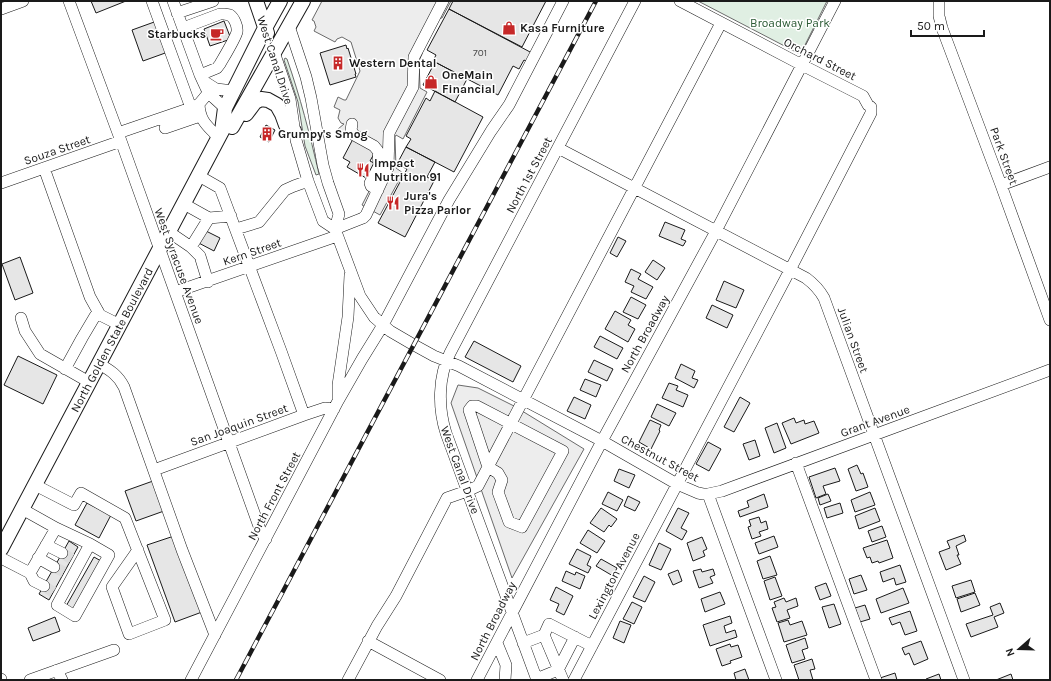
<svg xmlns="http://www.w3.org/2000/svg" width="1051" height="681" font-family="Karla,sans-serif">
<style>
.green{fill:#e0efe3;stroke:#6a6a6a}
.parking{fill:#ededed;stroke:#6a6a6a}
.building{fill:#e6e6e6;stroke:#1a1a1a}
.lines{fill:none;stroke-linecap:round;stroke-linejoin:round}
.minor-tunnel{stroke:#ddd;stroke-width:11;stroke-dasharray:11 5.5;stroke-linecap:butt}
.minor-casing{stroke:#1a1a1a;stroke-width:12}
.major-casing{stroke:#1a1a1a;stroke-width:16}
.minor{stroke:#fff;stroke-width:11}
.major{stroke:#fff;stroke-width:14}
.rail-casing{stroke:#1a1a1a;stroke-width:4.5}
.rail{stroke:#fff;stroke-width:3;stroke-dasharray:9;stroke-linecap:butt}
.labels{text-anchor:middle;stroke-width:3;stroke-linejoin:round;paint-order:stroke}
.number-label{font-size:10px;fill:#4d4d4d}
.park-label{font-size:12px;fill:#2b5a34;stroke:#fff}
.poi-label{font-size:12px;font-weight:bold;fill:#1a1a1a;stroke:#fff;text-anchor:start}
.street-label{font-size:12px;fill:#1a1a1a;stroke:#fff}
</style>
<rect width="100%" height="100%" fill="#fff"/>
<path class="green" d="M698 1H827L802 51 798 53Z
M285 58 287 59C300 96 310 135 319 174L316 175 305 146 298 102 284 60Z"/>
<path class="parking" d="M322 1H451L442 18H439L422 52V54L419 61 420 88 427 92 403 139 396 135 395 137 396 168 403 173 380 215 362 205 382 166 352 129 342 135 338 129 344 124 341 123 338 118 340 110 334 107 338 97 344 100H346L360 71 351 42 342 37 337 39 335 42 314 31 316 27 314 21 312 20Z
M458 385 478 388 514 406 584 449 512 578 451 403Z"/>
<path class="building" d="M91 1H126L96 13Z
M453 1H546L522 47 449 9Z
M449 9 532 53 528 62 524 60 519 69 513 66 498 95 433 61 436 55 427 50Z
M157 21 168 52 143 61 132 30Z
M224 21 231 39 210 46 204 29Z
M346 45 347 49 348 48 356 74H355L356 77 330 85 320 53Z
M435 62 467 79 455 102 423 85Z
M435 91 483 117 454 172 406 147 411 139 406 136 426 98 430 101Z
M266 125 275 130 269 142 260 137Z
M353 139 375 152 370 161 374 163 366 178 347 167 350 162 343 158Z
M406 147 435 162 427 177 434 181 405 237 378 223 407 169 397 164Z
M665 222 685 230 681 239 686 241 683 246 659 236Z
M200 228 220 238 214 251 193 240Z
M618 237 626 241 617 257 610 253Z
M20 257 33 293 15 300 2 264Z
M653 260 665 268 657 280 645 272Z
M631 269 641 274 638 279 653 287 646 299 631 292 634 286 625 282Z
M724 281 744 290 736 308 716 300Z
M631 297 646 305 638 319 623 312Z
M712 305 733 315 727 328 706 318Z
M615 311 631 320 628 325 635 329 628 342 605 329Z
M600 336 623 348 617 359 594 347Z
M474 341 521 366 513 382 465 357Z
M18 356 57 375 43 404 4 385Z
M594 360 613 369 607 381 588 372Z
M681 364 695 371 692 378 698 380 694 388 675 378Z
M585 379 601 385 596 397 580 390Z
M669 383 678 386 676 390 688 395 683 407 662 398Z
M574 397 591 405 585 419 567 411Z
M740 397 750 403 734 432 724 427Z
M657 404 676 413 669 426 651 417Z
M794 418 796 423 804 420 805 424 814 421 819 433 791 444 782 423Z
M650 420 661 425 659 430 660 431 651 449 639 442Z
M777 423 786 448 774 453 765 428Z
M755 440 760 456 749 460 743 444Z
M708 442 721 449 709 471 696 464Z
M857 465 861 474 863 473 868 487 856 491 848 469Z
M835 468 840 481 823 486 826 494 816 498 809 477Z
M619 469 635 475 629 488 614 481Z
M153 481 164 511 136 521 125 491Z
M608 492 623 500 617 511 602 504Z
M870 492 875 505 855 512 851 500Z
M764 494 768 507 740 517 738 511 749 507 747 501Z
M828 494 831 501 820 505 818 498Z
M628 496 640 502 635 511 624 506Z
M87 503 111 515 99 538 75 525Z
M840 503 843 513 827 518 824 508Z
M601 508 617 519 611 527 609 525 604 532 590 523Z
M678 508 689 513 681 528 687 531 682 540 666 531Z
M875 508 880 521 859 529 855 516Z
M759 517 761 523 766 521 768 529 759 532 761 536 752 539 748 527 751 526 749 520Z
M882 526 886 537 872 542 868 531Z
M588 530 605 541 597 553 580 543Z
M964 535 966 541 956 546 959 555H957L961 564 946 570 939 552 950 548 947 541Z
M174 536 202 612 175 622 147 545Z
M774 536 778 547 759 554 755 543Z
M702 537 707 549 703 551 705 556 693 561 687 543Z
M887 540 893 558 879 563 878 561 872 563 870 557 867 558 863 548Z
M69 541 78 547 49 600 39 594Z
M659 543 671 549 661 570 649 565Z
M577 549 591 556 587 565 591 567 588 573 569 564Z
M770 556 777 575 763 579 757 561Z
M94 557 101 561 72 612 65 608Z
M601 559 617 568 613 576 596 566Z
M900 565 906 582 896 585 894 578 883 582 880 572Z
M701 569 702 572 713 569 715 575 710 577 713 583 699 588 693 571Z
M678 570 682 581 673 585 668 574Z
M566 571 575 575 576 572 585 576 580 589 562 581Z
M861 575 867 590 854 594 849 579Z
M644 576 655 582 645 602 633 597Z
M775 577 782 596 770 600 764 581Z
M971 580 975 592 956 598 952 586Z
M826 583 831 596 820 600 815 587Z
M556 587 573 596 564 615 556 611 559 604 550 600Z
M903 588 909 603 881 613 876 599Z
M720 592 725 604 705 612 701 599Z
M975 593 980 605 961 612 957 599Z
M784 598 786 602 796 598 798 606 787 610 790 618 777 622 772 608 776 607 774 602Z
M632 602 642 607 634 624 623 619Z
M1000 603 1004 613 994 617 998 627 971 637 966 624 993 615 990 607Z
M834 604 841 624 829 628 822 607Z
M865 605 870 619 860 622 855 608Z
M910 611 917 631 905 635 900 622 892 625 889 618Z
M730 616 732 623 724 626 726 633 735 630 737 637 710 646 703 625Z
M55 617 60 631 33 641 28 628Z
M788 620 790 625 802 621 807 635 784 642 778 623Z
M620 621 631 625 624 643 613 638Z
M805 638 808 648 802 650 805 659 792 663 786 645Z
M921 641 928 659 914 665 909 653 905 655 902 648Z
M730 644 731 647 738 645 742 657 730 661 731 663 722 666 716 649Z
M812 659 815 669 810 670 813 680H799L794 665Z
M745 669 749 680H736L734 673Z
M895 673 897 680H881L880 678Z
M939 674 941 680H927L926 679Z
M1011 674 1013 680H996Z"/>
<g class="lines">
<path class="minor-tunnel" d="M62 553 72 559
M54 567 64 572
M44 586 53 592"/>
<g class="minor-casing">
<path id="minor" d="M69 1 121 141 261 532 266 539
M152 1 191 108
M173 1 200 75 206 88 214 98 225 108
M939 1V16L942 28 1001 185 1050 320
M1 9 23 1
M177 13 213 1
M289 26 306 77 311 98 323 165 328 183 339 214 335 229
M183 28 220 14H224L230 15C234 18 238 26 237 32 235 39 224 57 220 64L217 68 200 75
M274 52 290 99 296 140 308 181 323 221 335 229 360 296 374 317 390 331 414 345 434 356 459 366 602 441 677 484 698 493 703 494H708L722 491 1050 370
M205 82 216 89 234 91
M199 104C200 122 208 126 219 138
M352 124 351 130 354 135 374 146 378 151 379 166 370 183 371 186 378 190
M165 128 200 116
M118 133 191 108 199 104 209 92
M558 148 806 278C814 284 819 289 824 298L964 680
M44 168 90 297 100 315 120 325
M199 176 220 188 281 351 304 415
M1 183 121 141
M1001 185 1050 167
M184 204 209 218
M236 229 259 222 285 190 294 186 308 181
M335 229 363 218 366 215 388 168 389 133 413 87 414 57 443 1
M169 232 191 247 200 256 208 282
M191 247 209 218 231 216
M175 292 337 236
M21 318 25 331 40 354 89 382
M99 364C110 370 118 375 124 387L182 550 215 635
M65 369 82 338 98 311
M338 399V385L348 317 350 275
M472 406H477L563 451 522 527 509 522 498 492 502 480 498 473 488 467 469 410Z
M796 463 876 680
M154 470 304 415 325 408 334 409
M35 485 74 505 81 493 125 518 165 620 129 634 112 587 138 550
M708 494 776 680
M56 528 90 544
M90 544 109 555 75 616 57 605Z
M46 545 62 553
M1 558 30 573 56 528 22 509
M38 558 54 567
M30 573 34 581 44 586
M544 635 563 680
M368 641 440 680
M497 643 506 665 505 680
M523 643 544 635 549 624 592 646
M57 670 62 680
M1 679V680
M536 679 558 670 575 637
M30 680 114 650
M191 680 338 401 362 359 383 325 449 200 491 131 509 105 563 1
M348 680 377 626 396 596 447 498 467 491 478 486 721 23
M477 680 602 441 716 231 835 1
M537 680 446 433C438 408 438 377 450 353L635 1
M574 680 790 270 871 113V107L868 105 863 96 802 65 680 1"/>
</g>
<g class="major-casing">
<path id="major" d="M256 1 267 33
M246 114 255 102 261 99 268 100 277 105 282 114 286 125 294 131
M232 127 303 1
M1 549 222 131 225 108 265 28 280 1"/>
</g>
<use href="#minor" class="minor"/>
<use href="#major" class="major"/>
<g class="rail-casing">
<path id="rail" d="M236 680 596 1"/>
</g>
<use href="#rail" class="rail"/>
</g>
<defs>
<g id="shop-bare" transform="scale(1.08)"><path d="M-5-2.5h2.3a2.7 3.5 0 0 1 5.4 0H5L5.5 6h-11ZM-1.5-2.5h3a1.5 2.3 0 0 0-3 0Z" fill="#c62828" stroke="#fff" stroke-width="2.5" paint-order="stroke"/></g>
<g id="cafe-bare" transform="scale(1.08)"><path d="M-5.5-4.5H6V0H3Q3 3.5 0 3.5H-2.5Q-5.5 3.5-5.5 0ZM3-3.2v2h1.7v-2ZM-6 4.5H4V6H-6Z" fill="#c62828" stroke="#fff" stroke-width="2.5" paint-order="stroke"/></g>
<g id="building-bare" transform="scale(1.08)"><path d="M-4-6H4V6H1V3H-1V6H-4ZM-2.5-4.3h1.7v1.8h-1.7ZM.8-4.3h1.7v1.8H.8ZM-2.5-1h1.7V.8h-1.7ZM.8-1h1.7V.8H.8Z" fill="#c62828" stroke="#fff" stroke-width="2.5" paint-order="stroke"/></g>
<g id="restaurant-bare" transform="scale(1.08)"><path d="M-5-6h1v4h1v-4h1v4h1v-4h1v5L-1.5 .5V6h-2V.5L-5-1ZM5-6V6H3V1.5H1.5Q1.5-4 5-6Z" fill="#c62828" stroke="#fff" stroke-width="2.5" paint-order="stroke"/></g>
</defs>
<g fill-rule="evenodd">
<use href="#shop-bare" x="509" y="28"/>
<use href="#cafe-bare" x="217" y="34"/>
<use href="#building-bare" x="338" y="63"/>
<use href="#shop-bare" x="431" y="82"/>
<use href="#building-bare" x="267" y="134"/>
<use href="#restaurant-bare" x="363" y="170"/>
<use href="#restaurant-bare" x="393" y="203"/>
</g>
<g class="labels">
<g class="number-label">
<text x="480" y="56">701</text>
</g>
<g class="park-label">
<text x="790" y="27">Broadway Park</text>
</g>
<g class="poi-label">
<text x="520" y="32">Kasa Furniture</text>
<text x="206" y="38" text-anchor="end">Starbucks</text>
<text x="349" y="67">Western Dental</text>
<text x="442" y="79">OneMain<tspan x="442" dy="14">Financial</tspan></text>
<text x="278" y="138">Grumpy's Smog</text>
<text x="374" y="167">Impact<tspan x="374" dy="14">Nutrition 91</tspan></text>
<text x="404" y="200">Jura's<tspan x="404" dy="14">Pizza Parlor</tspan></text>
</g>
<g class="street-label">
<text transform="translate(820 59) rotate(27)" y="4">Orchard Street</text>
<text transform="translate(275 60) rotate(72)" y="4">West Canal Drive</text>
<text transform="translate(57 150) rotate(-19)" y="4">Souza Street</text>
<text transform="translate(1004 156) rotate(70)" y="4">Park Street</text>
<text transform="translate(529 175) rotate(-62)" y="4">North 1st Street</text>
<text transform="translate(252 252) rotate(-19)" y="4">Kern Street</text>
<text transform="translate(179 266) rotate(70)" y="4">West Syracuse Avenue</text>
<text transform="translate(645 334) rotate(-61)" y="4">North Broadway</text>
<text transform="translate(112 340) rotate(-62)" y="4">North Golden State Boulevard</text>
<text transform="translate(853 340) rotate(70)" y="4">Julian Street</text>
<text transform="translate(875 421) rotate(-20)" y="4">Grant Avenue</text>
<text transform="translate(239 425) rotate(-20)" y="4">San Joaquin Street</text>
<text transform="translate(660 458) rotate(28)" y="4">Chestnut Street</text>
<text transform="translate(460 470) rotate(70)" y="4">West Canal Drive</text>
<text transform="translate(274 496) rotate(-62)" y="4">North Front Street</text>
<text transform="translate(614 576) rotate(-62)" y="4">Lexington Avenue</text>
<text transform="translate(493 621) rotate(-63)" y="4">North Broadway</text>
</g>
</g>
<rect width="1051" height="681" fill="none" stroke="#1a1a1a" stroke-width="4"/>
<g transform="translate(1019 649) rotate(250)" stroke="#ffffff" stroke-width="3" paint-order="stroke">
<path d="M0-3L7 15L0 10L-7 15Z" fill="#1a1a1a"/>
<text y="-6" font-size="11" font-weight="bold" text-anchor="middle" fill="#1a1a1a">N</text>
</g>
<path d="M911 30v6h73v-6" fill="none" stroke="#1a1a1a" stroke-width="2"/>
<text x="917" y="30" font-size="12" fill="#1a1a1a" stroke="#ffffff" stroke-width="3" paint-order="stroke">50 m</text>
</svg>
